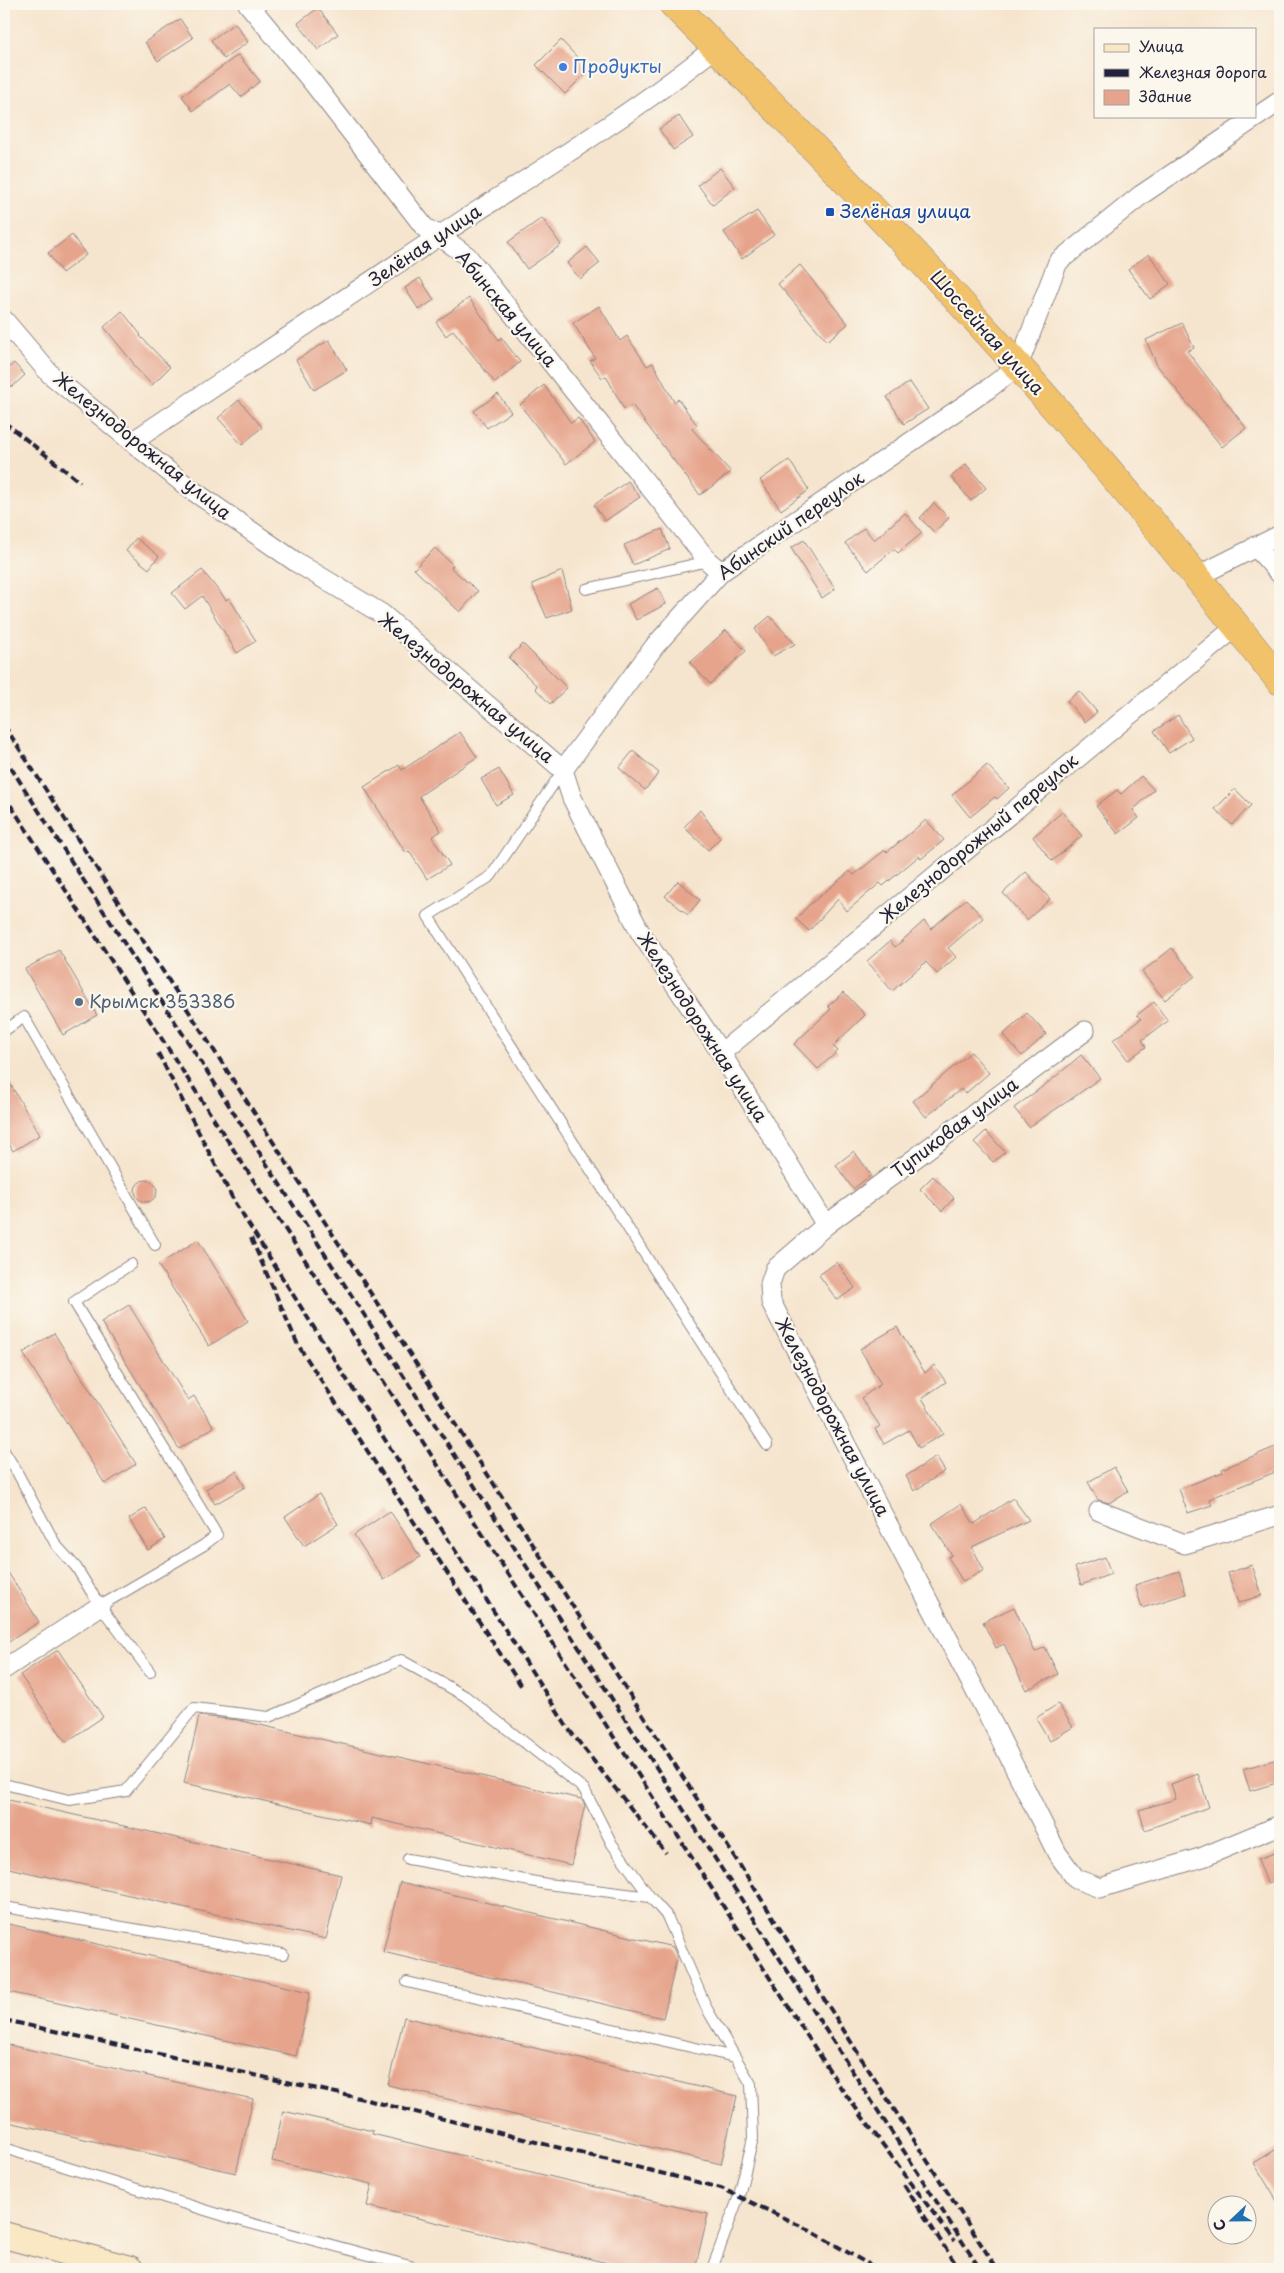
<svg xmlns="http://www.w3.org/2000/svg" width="1284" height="2273" font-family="'Playpen Sans',sans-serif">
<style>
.building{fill:#e6a48c}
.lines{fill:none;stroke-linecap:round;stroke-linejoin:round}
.lane-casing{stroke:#8c8484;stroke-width:12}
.street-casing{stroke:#8c8484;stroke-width:21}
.secondary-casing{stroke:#8c8484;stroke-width:28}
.highway-casing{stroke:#8c8484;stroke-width:29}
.lane{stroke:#fff;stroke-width:10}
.street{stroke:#fff;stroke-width:19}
.secondary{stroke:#fae7c3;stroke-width:26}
.highway{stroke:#f2c26a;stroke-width:28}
.rail{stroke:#22223b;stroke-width:4;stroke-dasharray:8 4;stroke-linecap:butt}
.shop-dot{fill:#3f7fe0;stroke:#fbf7ec;stroke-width:2}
.transit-dot{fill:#1a4fb4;stroke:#fbf7ec;stroke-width:2}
.service-dot{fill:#5c6f8a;stroke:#fbf7ec;stroke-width:2}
.labels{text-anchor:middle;stroke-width:4.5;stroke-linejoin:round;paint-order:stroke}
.shop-label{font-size:18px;fill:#366cbe;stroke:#fbf7ec;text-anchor:start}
.transit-label{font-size:18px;fill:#164399;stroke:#fbf7ec;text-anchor:start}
.street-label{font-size:18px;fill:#22223b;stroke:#fbf7ec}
.service-label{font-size:18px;fill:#4e5e75;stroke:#fbf7ec;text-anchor:start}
</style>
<rect width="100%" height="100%" fill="#fbf7ec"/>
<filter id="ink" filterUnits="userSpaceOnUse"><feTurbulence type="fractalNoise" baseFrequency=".02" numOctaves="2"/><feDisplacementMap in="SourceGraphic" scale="10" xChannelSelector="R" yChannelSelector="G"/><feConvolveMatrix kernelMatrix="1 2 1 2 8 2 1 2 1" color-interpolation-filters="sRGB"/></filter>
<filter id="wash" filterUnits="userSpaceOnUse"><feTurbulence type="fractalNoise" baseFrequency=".0096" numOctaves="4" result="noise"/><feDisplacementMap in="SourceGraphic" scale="20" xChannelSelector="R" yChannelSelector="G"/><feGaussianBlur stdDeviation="1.12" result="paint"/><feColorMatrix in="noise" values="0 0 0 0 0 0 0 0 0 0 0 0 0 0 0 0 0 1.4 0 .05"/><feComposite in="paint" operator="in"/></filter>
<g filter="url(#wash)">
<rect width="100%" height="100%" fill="#f6e5ce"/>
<g id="blocks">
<path class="building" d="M318 8 338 34 318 50 298 23Z
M180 19 193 38 158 61 145 42Z
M235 23 248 42 224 59 211 40Z
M561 40 589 70 565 94 536 65Z
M238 55 260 81 241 97 230 84 193 111 182 96Z
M679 116 693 137 673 150 659 129Z
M720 168 735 187 713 205 698 185Z
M757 211 774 235 742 259 724 232Z
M542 218 561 245 527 269 508 242Z
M72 235 86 255 62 273 48 253Z
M587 247 600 263 580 279 567 263Z
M1149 254 1170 284 1150 299 1128 269Z
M800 265 848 324 827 341 778 284Z
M420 278 434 300 419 310 405 288Z
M469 298 499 340 501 337 520 362 495 383 453 330 446 336 436 322Z
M599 306 620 341 627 336 647 366 653 363 674 402 678 399 697 425 692 429 731 472 700 495 632 405 624 409 606 376 602 378 590 361 595 358 573 323Z
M122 311 141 335 140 336 170 367 152 385 133 365 134 364 104 327Z
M1182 323 1194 348 1187 351 1246 428 1222 447 1157 365 1146 340Z
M329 340 347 370 314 390 296 360Z
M14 363 25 375 12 387 4 378V372Z
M910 382 928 409 904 424 887 397Z
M544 385 571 423 578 418 595 442 566 464 520 405Z
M498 394 511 412 487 428 474 411Z
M239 400 262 427 242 445 218 418Z
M789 460 809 490 781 510 760 480Z
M966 464 986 488 971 501 951 477Z
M628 481 640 497 605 521 594 505Z
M934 503 949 518 934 532 920 518Z
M905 513 922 533 898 553 894 549 868 571 845 543 864 528 874 540Z
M662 529 670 549 633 565 624 545Z
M136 538 159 556 149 569 126 551Z
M804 540 835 589 822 598 791 548Z
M435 548 453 565 451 568 478 591 460 612 414 569Z
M202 570 226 600 229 598 256 641 237 653 202 596 185 609 172 593Z
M562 571 572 609 547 618 532 584Z
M658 588 666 604 636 620 628 604Z
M770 616 795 644 773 656 755 629Z
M726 630 746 651 710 684 690 663Z
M523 644 567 688 550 704 535 688 537 686 509 658Z
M1079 691 1097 712 1085 722 1067 701Z
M1178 715 1192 738 1169 753 1154 731Z
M460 732 477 757 419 796 441 831 432 837 450 865 427 879 409 851 406 853 364 787 399 765 402 770Z
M633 751 659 773 645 790 619 768Z
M987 765 1009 788 997 799 995 797 970 817 952 795Z
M499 769 514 795 496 805 481 779Z
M1141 776 1154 790 1133 810 1139 818 1118 834 1096 806 1117 790 1121 794Z
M1235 789 1251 805 1232 825 1215 809Z
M700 810 720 838 708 850 684 827Z
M1062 812 1082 836 1052 861 1033 837Z
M926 820 944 840 921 859 919 856 883 886 880 883 847 911 838 899 809 931 796 919 809 905 850 871 854 875 885 850 887 852Z
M1026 872 1050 899 1027 920 1003 893Z
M678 881 700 900 688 915 665 896Z
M966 899 983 918 948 948 956 957 937 974 926 962 892 991 867 961 890 941 895 947 924 921 931 929Z
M1172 948 1195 976 1165 1000 1142 972Z
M59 950 97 1015 63 1035 25 969Z
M844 992 865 1015 833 1046 838 1051 818 1069 794 1044 831 1009 828 1006Z
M1154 1002 1168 1021 1142 1040 1146 1047 1128 1060 1113 1040 1141 1019 1137 1015Z
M1027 1013 1046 1034 1022 1056 1003 1035Z
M971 1052 989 1073 965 1094 961 1089 926 1117 913 1101Z
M1081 1055 1100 1078 1077 1095 1029 1127 1014 1108 1054 1078Z
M4 1073 40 1135 13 1151 4 1135Z
M986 1131 1005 1152 993 1162 974 1142Z
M854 1151 871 1175 853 1189 836 1165Z
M933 1176 954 1198 942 1211 920 1189Z
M135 1191a11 11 0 1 1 22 0a11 11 0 1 1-22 0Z
M198 1240 248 1321 209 1346 158 1265Z
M837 1262 855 1288 837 1300 819 1275Z
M129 1305 188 1400 194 1396 214 1427 179 1449 101 1322Z
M897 1327 925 1373 934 1365 946 1382 922 1398 943 1434 919 1448 909 1430 884 1444 875 1429 880 1426 861 1398 881 1384 860 1349Z
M54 1333 136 1464 105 1484 23 1353Z
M1280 1445V1470L1209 1499 1212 1505 1188 1513 1179 1489 1223 1472 1222 1469Z
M936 1457 945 1471 914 1491 906 1476Z
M1114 1467 1128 1491 1109 1503 1098 1500 1088 1482Z
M236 1471 245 1487 215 1504 206 1489Z
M319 1494 338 1524 304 1546 285 1517Z
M1013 1498 1029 1520 972 1547 984 1570 963 1582 948 1557 952 1555 931 1524 961 1504 974 1524Z
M146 1508 165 1539 148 1550 129 1519Z
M390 1511 420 1557 384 1580 354 1535Z
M1105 1557 1111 1574 1081 1585 1075 1567Z
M1252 1565 1262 1595 1238 1603 1228 1573Z
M4 1566 39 1622 4 1645Z
M1179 1571 1186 1594 1142 1608 1135 1585Z
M1014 1607 1035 1652 1045 1647 1058 1674 1026 1690 1004 1644 996 1648 983 1622Z
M58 1650 103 1717 66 1742 20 1675Z
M1058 1704 1073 1727 1050 1741 1036 1718Z
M199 1716 238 1720 581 1799 585 1805 571 1865 372 1818 371 1825 184 1783Z
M1280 1758V1782L1250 1791 1243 1769Z
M1198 1774 1209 1807 1145 1830 1139 1810 1176 1799 1171 1784Z
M4 1799 341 1875 326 1939 4 1867Z
M1280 1851V1878L1267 1883 1258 1859Z
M400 1882 673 1947 677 1957 663 2018 383 1952Z
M4 1923 310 1992 296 2056 4 1991Z
M404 2017 737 2096 721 2164 388 2085Z
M4 2044 253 2099 236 2173 4 2121Z
M283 2111 373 2131 372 2134 708 2214 695 2269H633L367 2206 372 2184 272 2161Z
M1280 2147V2206L1254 2163Z"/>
</g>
</g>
<g filter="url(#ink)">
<use href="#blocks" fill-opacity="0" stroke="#8c8484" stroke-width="1"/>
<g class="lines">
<g class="lane-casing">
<path id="lane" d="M586 589 708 561
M563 770 491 876 428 916 767 1445
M4 1031 24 1017 155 1245
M4 1451 17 1472 56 1545 76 1567 100 1606 150 1672
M100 1606 204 1545 217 1535 74 1302 131 1264
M4 1784 69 1800 126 1791 194 1708 269 1717 401 1660 465 1696 584 1789 612 1844 650 1897 667 1916 707 2009 751 2084 753 2138 739 2196 712 2269
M408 1859 547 1884 650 1897
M4 1907 283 1954
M407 1982 735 2057
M4 2148 231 2218 421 2269"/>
</g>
<g class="street-casing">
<path id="street" d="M248 4 314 84 425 228 440 236 467 256 708 561 721 572
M4 320 50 374 132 442 189 488 296 562 382 614 563 770 572 798 640 932 721 1053 826 1225 775 1269 770 1284 771 1302 996 1730 1057 1853 1076 1879 1100 1888 1203 1857 1280 1825
M132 442C234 374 336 304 439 236 532 175 629 117 716 47
M1255 546 1280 574
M1198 576 1280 535
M563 770 654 647 721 572 988 389 1018 366 1058 262 1141 195 1280 101
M721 1053 1237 626
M826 1225 1085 1031
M1099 1511 1185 1544 1280 1515
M4 1669 100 1606"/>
</g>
<g class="secondary-casing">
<path id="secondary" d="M4 2235 130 2269"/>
</g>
<g class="highway-casing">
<path id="highway" d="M673 4C790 122 906 241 1017 365 1108 467 1195 573 1280 681"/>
</g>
<use href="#lane" class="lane"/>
<use href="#street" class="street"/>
<use href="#secondary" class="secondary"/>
<use href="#highway" class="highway"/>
<path class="rail" d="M4 422 80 482
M4 725 750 1881 863 2061 997 2269
M4 757 980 2269
M4 795 841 2088 954 2241
M158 1053 235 1203 567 1727 666 1853
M251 1238 298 1345 522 1687
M4 2020 359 2098 721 2188 807 2229 877 2269
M904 2185 959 2269"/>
</g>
</g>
<circle class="shop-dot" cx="563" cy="67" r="5"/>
<rect class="transit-dot" x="825" y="207" width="10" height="10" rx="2.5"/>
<circle class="service-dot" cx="79" cy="1002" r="5"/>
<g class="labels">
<g class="shop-label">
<text x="573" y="73">Продукты</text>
</g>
<g class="transit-label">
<text x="840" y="218">Зелёная улица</text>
</g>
<g class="street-label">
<text transform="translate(425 246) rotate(-34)" y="6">Зелёная улица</text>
<text transform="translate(506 309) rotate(50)" y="6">Абинская улица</text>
<text transform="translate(987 333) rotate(48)" y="6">Шоссейная улица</text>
<text transform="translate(142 446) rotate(39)" y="6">Железнодорожная улица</text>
<text transform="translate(791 526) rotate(-35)" y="6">Абинский переулок</text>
<text transform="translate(466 688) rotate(40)" y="6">Железнодорожная улица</text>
<text transform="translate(979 839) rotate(-40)" y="6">Железнодорожный переулок</text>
<text transform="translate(702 1027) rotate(57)" y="6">Железнодорожная улица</text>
<text transform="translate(955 1128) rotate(-37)" y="6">Тупиковая улица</text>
<text transform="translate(832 1417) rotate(62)" y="6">Железнодорожная улица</text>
</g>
<g class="service-label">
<text x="89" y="1008">Крымск 353386</text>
</g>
</g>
<rect width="1284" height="2273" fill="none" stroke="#fbf7ec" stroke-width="20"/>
<rect x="1094" y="28" width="162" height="90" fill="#fbf7ec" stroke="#a4a2a5"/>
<rect x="1104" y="44" width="25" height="8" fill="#fae7c3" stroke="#a4a2a5"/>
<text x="1139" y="52" font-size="15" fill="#22223b">Улица</text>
<rect x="1104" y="69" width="25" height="8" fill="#22223b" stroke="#a4a2a5"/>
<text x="1139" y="78" font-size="15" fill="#22223b">Железная дорога</text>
<rect x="1104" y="90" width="25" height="15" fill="#e6a48c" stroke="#a4a2a5"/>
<text x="1139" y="102" font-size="15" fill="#22223b">Здание</text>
<g transform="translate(1232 2220) rotate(248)"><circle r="24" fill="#fbf7ec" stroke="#a4a2a5"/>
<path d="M0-4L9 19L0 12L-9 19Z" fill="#1f6fb2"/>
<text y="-8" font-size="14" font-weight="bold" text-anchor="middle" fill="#22223b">С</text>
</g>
</svg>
